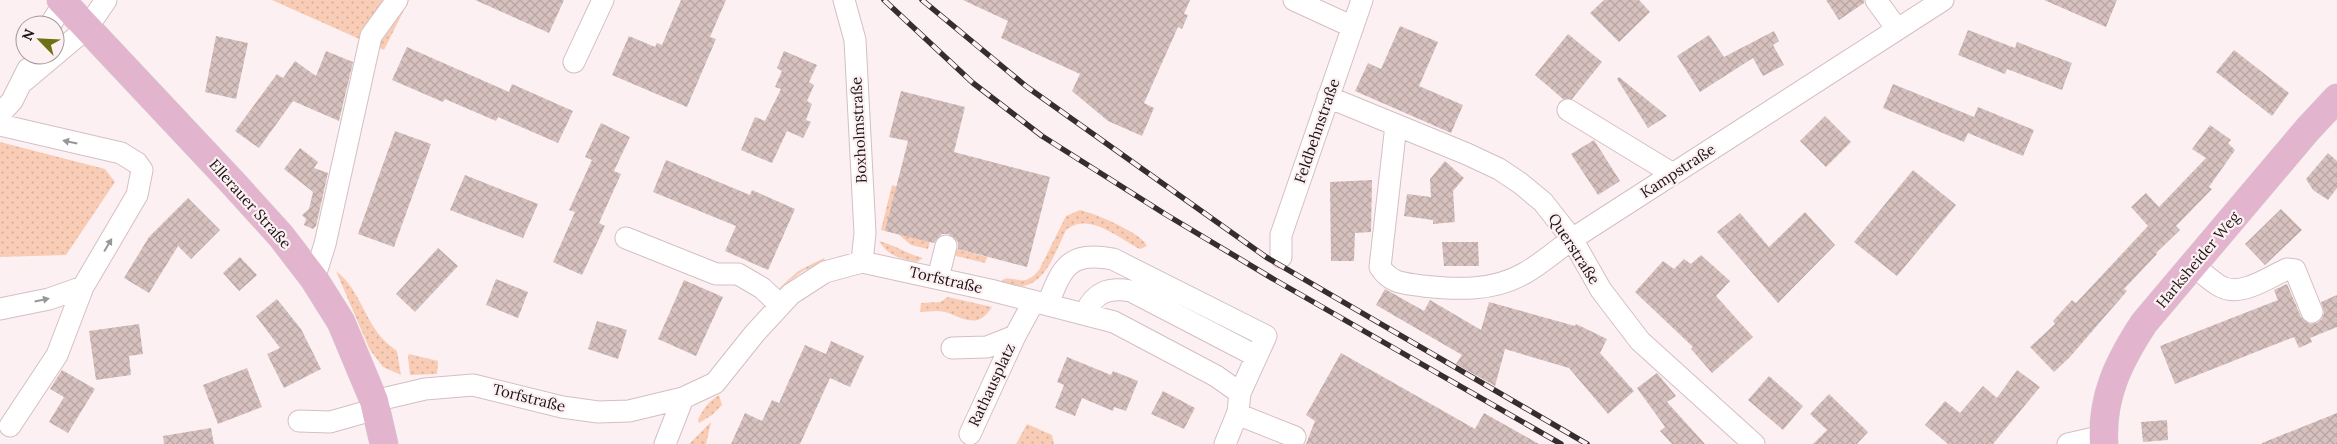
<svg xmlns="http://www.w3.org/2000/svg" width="2337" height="444" font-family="Lora,serif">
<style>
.grass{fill:url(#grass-dots)}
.building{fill:url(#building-cross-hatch)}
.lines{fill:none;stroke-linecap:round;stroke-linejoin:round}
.minor-casing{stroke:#d4bfc3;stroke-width:23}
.major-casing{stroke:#d2d0d0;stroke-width:29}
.minor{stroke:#fff;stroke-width:21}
.major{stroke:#e3b4ce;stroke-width:28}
.rail-casing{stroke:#352e2f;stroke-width:5.5}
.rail{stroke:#fdf0f2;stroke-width:4;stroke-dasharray:11;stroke-linecap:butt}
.oneway{fill:#999696}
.labels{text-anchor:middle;stroke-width:4.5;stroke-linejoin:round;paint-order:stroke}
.street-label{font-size:15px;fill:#1c1516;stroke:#fdf0f2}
</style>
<defs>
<pattern id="grass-dots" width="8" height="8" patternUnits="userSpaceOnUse" patternTransform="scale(1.25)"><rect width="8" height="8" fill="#f9ccb5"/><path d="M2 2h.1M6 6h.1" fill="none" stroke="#d5ae9b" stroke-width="1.8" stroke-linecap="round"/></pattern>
<pattern id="building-cross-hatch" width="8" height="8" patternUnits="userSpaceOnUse" patternTransform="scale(1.25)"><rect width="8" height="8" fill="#d6c1be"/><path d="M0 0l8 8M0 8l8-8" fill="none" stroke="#b7a5a3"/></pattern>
</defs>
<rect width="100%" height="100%" fill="#fdf0f2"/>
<path class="grass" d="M272 0H409L384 50Z
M0 142 105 169 115 182 66 255 0 257Z
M892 185 896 186 931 237 928 249 911 245 898 234 881 230Z
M1080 210C1094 213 1142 233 1147 246L1140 249C1118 238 1089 211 1066 230 1052 259 1042 297 1002 284V280C1016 274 1022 290 1039 270L1066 216Z
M879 241C895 245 907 254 923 258L917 262C901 259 888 256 879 241Z
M950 247 987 257 985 263 948 254Z
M824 258 825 261 803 271 775 292 798 271Z
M336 271C358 287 364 318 382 338 386 343 392 347 397 351L401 375 383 367 370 350Z
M948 297 992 307C977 331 963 317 945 312 937 310 929 312 920 312L921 303 940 302Z
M409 354 438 361 437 374 410 375 408 357Z
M719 395 722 405 712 415 699 423 698 420C703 409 708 402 719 395Z
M711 422 706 444H689Z
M1027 424 1052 435 1054 444H1016Z"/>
<path class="building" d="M475 0H564L549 33Z
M681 0H726L710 37 716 39 687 107 612 75 629 36 655 47 657 43 662 45Z
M963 0H1190L1184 14 1188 15 1182 29 1178 27 1144 103 1154 108 1142 136 1108 121 1072 91 1080 74 1001 38 1008 21Z
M1604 0H1639L1650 12 1619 42 1590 13Z
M1826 0H1864V3L1839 20Z
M2044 0H2117L2106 27Z
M1400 26 1438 42 1419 86 1463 105 1451 133 1355 91 1368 63 1381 69Z
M1968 30 2015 48 2017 42 2072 63 2062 90 2007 69 2005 74 1958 55Z
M1774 31 1779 41 1773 45 1784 65 1763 76 1753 58 1700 92 1677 56 1709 35 1724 57Z
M1568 34 1602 62 1572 99H1563L1535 75Z
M216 36 248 43 236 99 205 92Z
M407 47 509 92 512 84 573 111 558 143 498 117 496 121 445 99 443 102 392 80Z
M2234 50 2289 93 2272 116 2216 72Z
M326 51 353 62 339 121 293 101 259 148 235 131 277 74 283 78 295 61 316 76Z
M784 51 817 65 809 82 814 85 807 101 812 104 806 120 811 122 803 138 787 131 772 163 741 150 755 117 765 121 781 89 775 87 782 71 777 68Z
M1619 77 1667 116 1648 128 1617 79Z
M1893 84 1974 117 1978 107 2034 130 2023 156 1968 133 1964 142 1883 108Z
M901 91 965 107 954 152 1050 177 1027 267 958 249V242L949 234H942L934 243 885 231 908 141 889 137Z
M1825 116 1851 142 1826 167 1800 141Z
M601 123 630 137 614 171 621 174 599 223 605 226 582 275 553 262 575 212 569 210 592 160 585 157Z
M2210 125 2231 140 2228 143 2235 150 2209 187 2212 189 2176 226 2180 230 2156 253 2157 254 2124 289 2127 291 2069 358 2054 372 2030 347 2055 324 2053 321 2072 300 2076 303 2148 226 2131 207 2146 193 2159 207 2206 158 2192 149Z
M395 131 431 144 394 247 358 234Z
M1594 140 1620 181 1598 195 1571 154Z
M300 148 318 162 314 168 328 173 316 226 313 229 304 225 306 219 302 215 309 209 313 192 284 169Z
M2328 153 2337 161V188L2328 200 2313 190 2306 179Z
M666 160 750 195 752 190 795 209 768 270 725 251 736 226 653 192Z
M1445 161 1464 178 1453 191 1455 222 1433 224V220L1404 216 1407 194 1431 197 1430 179Z
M1913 170 1956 205 1897 276 1854 242Z
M465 175 538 204 523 238 450 210Z
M1372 180 1371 232 1355 233 1354 261H1331L1330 182Z
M188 198 220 230 191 259 178 246 149 293 124 278 149 237Z
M2281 209 2302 230 2265 265 2245 244Z
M1805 212 1835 245 1778 303 1717 232 1740 213 1769 247Z
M1442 242H1478L1479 266H1444Z
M438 248 458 266 415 312 396 294Z
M1701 255 1730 281 1716 296 1753 337 1712 373 1691 349 1693 347 1635 292 1663 261 1674 269 1684 259 1691 264Z
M240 257 257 275 239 291 223 273Z
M496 279 528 292 518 318 486 305Z
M684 280 723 297 696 356 658 339Z
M2287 284 2301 317 2310 324 2317 323 2322 319 2324 313 2321 302 2337 295V327L2310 338 2312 342 2299 348 2294 337 2175 384 2160 346 2278 300 2274 290Z
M1385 289 1424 311 1430 300 1481 330 1489 302 1575 326 1576 324 1607 339 1600 353 1634 391 1608 414 1569 368 1505 349 1495 386 1456 364 1462 355 1376 305Z
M277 299 301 329 321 369 284 388 267 354 280 348 256 316Z
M597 321 627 330 618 359 588 349Z
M139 324 143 354 129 356 131 375 96 380 89 331Z
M831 341 864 356 850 387 830 378 800 444H731L745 413 762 421 772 400 779 403 805 345 826 354Z
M1341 353 1475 429 1484 413 1539 444H1306L1315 421 1306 415Z
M1067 357 1111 375 1113 371 1138 381 1126 411 1114 407 1113 411 1082 398 1075 416 1055 408 1064 385 1057 382Z
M247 368 262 407 218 424 203 385Z
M62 370 95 389 68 433 49 422 64 397 50 389Z
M2017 370 2040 387 1993 444H1948L1925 425 1945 401 1960 413 1983 386 1997 398Z
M1657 373 1676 396 1667 402 1705 444H1672L1660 431 1665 427 1637 388Z
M1769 376 1803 406 1783 430 1748 400Z
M1163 391 1195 408 1184 429 1151 414Z
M1829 394 1868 432 1857 444H1813L1827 430 1810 414Z
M2337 413V444H2262V443Z
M2167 420 2168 440 2143 442 2141 422Z
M211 428 214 444H164L163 436Z"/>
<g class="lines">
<g class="minor-casing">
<path id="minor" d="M844 0 855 40 865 233 862 262
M1294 0 1353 27
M1876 0 1897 29
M50 25 66 0
M574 62 603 0
M24 81 87 28 106 0
M1328 97 1467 154 1499 169 1520 183 1543 202 1572 239 1601 290 1640 341 1754 444
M1568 110 1673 174
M0 114 12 101 28 69
M0 125 121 153 137 163 142 170 137 195 83 287 57 355 10 426
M1396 125 1380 267C1391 284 1404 283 1423 286 1458 290 1494 291 1525 273 1541 264 1557 250 1572 239L1943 0
M626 238 716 274H738L762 288 780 305
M1281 257V235L1362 0
M2193 265C2201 272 2209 279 2218 285 2239 299 2267 278 2287 269L2295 270 2312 312
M938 278 946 246
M314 279 325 244 371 36 397 0
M1048 304C1062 267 1069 251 1113 259L1266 336 1240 393 1238 412 1225 444
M0 309 49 299 83 287
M1085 313C1095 292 1108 287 1131 291L1256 356
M952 348 987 347 1015 336
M374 401 425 389 473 385 562 407 598 412 629 411 683 398 715 383 755 333 791 294 825 272 862 262 990 290 1114 322 1216 376 1240 393
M1237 414 1295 437
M299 421 330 422 376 409
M970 434 1015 336 1034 301
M665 444 683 398
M2068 444 2103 436"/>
</g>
<g class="major-casing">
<path id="major" d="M61 0 232 182 281 236 314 279 341 322 374 401 384 444
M2104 444C2101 397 2119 361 2144 323L2308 129 2337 98"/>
</g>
<use href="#minor" class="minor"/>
<use href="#major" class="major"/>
<g class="rail-casing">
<path id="rail" d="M884 0 973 83 1042 136 1165 214 1275 280 1561 444
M922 0 1027 87 1266 257 1587 444"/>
</g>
<use href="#rail" class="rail"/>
</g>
<defs><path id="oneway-solid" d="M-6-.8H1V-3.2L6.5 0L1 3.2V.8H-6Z" transform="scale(1.25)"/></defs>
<g class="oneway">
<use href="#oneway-solid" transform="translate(70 142) rotate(-168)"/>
<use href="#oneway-solid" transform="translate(108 245) rotate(-59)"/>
<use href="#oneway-solid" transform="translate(42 300) rotate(-12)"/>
</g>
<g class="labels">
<g class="street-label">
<text transform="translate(859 130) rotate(-93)" y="5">Boxholmstraße</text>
<text transform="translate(1317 131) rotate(-71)" y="5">Feldbehnstraße</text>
<text transform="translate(1678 171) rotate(-33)" y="5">Kampstraße</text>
<text transform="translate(250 204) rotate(48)" y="5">Ellerauer Straße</text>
<text transform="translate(1574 249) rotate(57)" y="5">Querstraße</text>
<text transform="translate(2198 260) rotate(-50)" y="5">Harksheider Weg</text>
<text transform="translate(946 280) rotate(13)" y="5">Torfstraße</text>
<text transform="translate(992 385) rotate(-65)" y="5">Rathausplatz</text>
<text transform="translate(529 398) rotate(14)" y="5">Torfstraße</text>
</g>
</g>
<g transform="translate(40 40) rotate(294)"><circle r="24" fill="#fdf0f2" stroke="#a3989a"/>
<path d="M0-4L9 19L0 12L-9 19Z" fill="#6f7013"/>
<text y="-8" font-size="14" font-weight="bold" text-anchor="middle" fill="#1c1516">N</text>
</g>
</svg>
